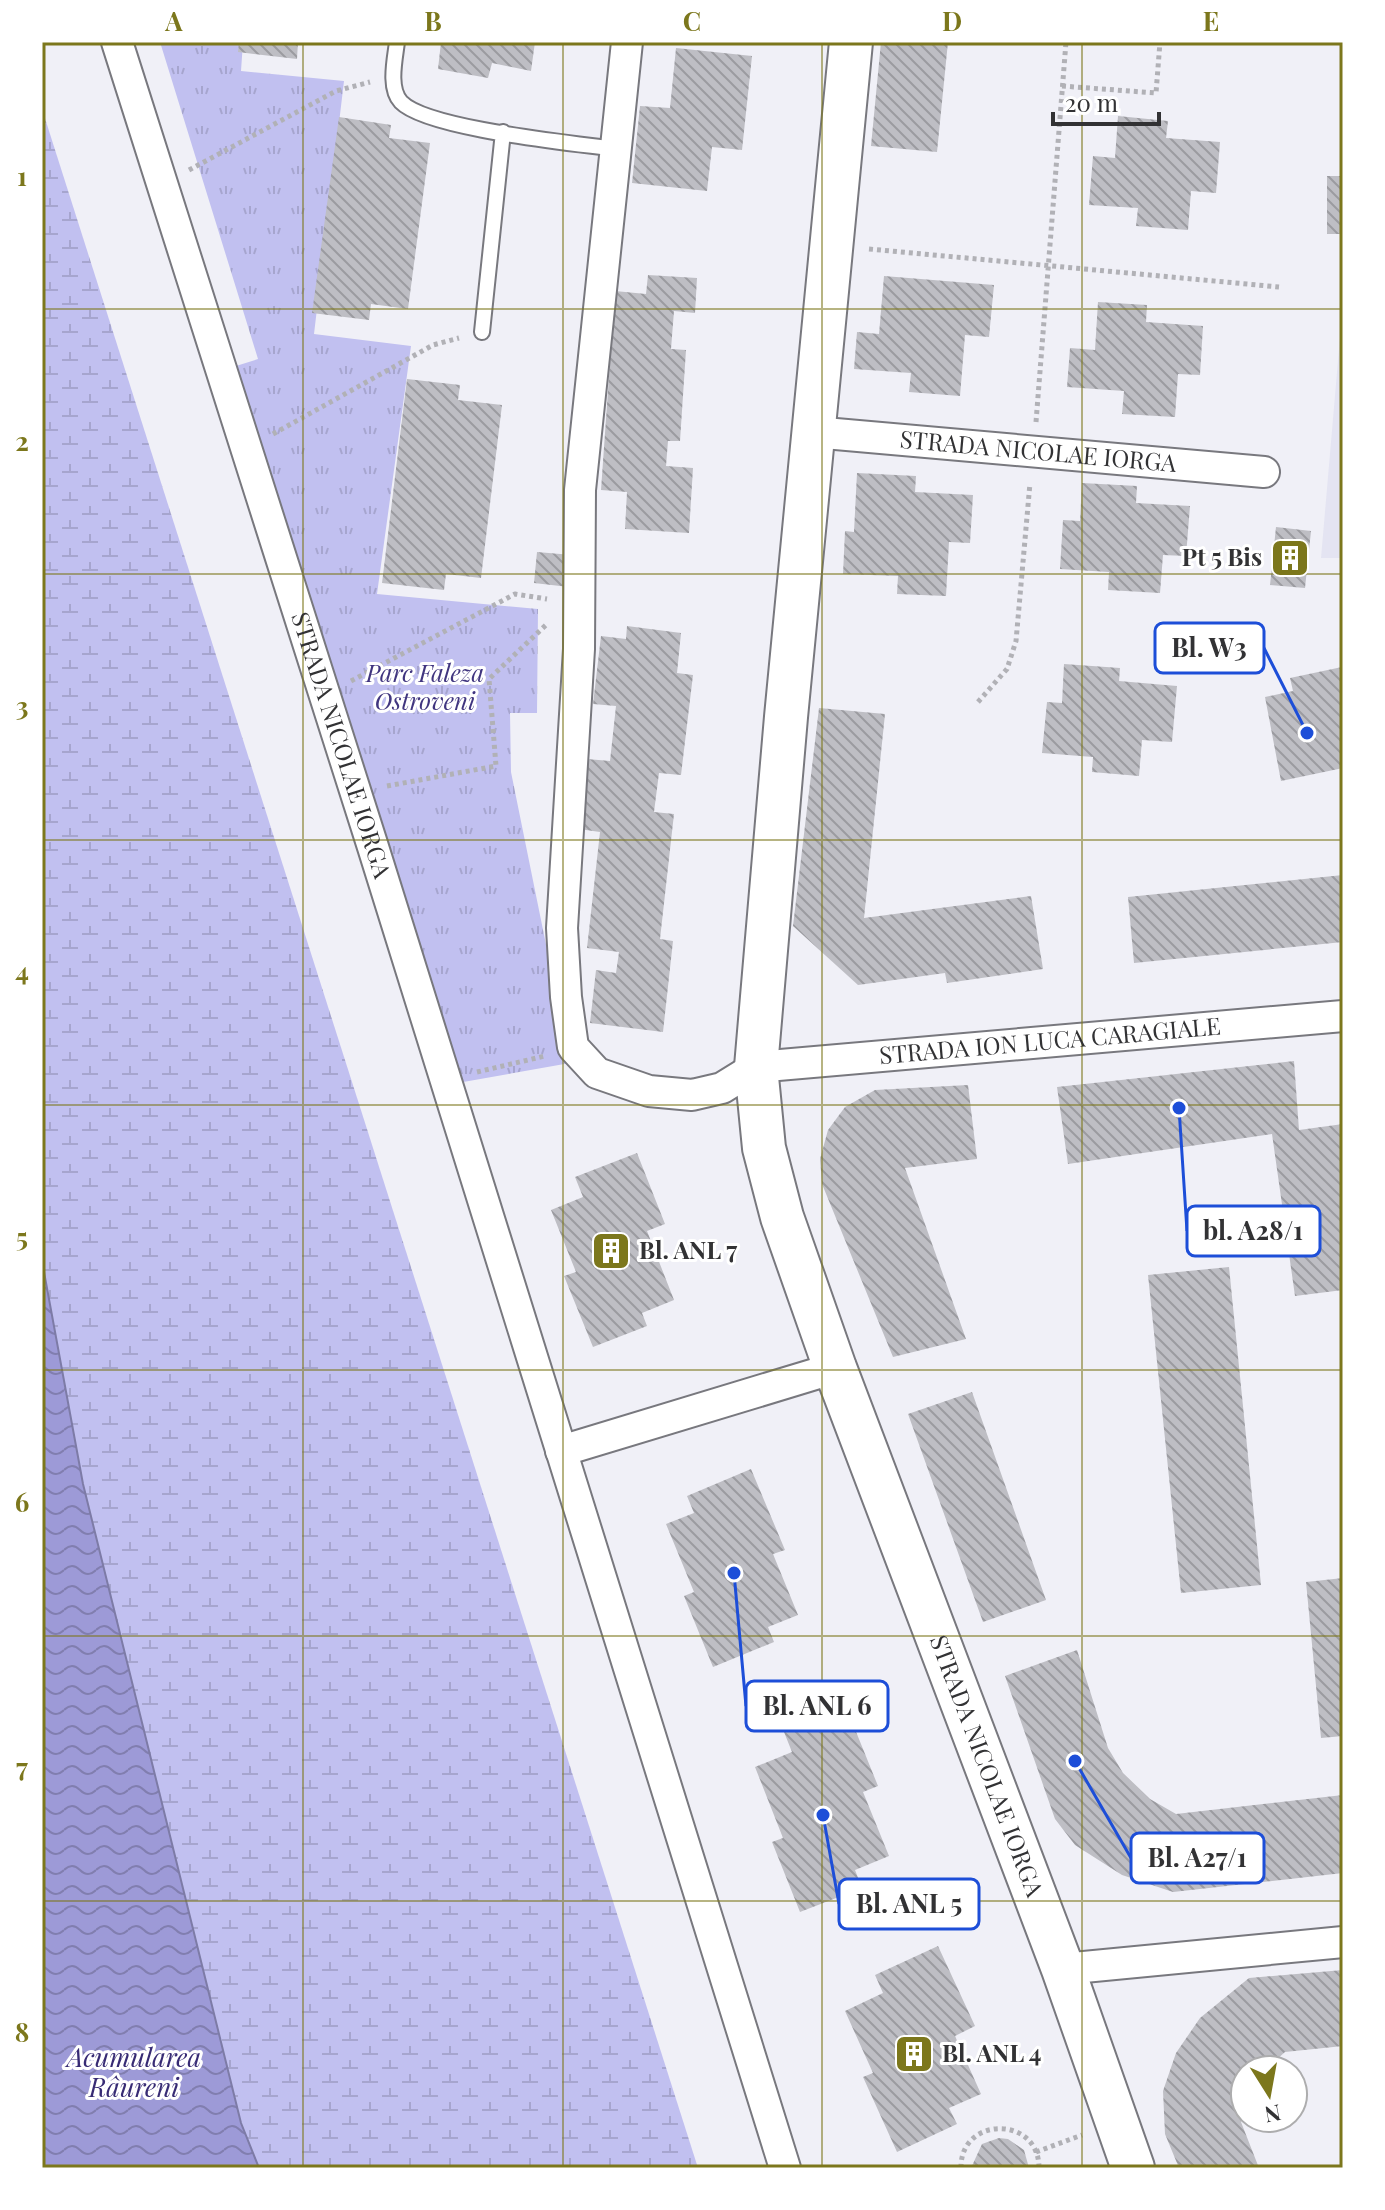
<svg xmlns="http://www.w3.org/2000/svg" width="1385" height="2210" font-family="'Playfair Display',serif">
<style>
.built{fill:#e4e4f2}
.wetland{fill:url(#wetland-marsh)}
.park{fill:url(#park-tufts)}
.water{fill:url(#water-waves);stroke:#7d7ba6;stroke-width:2}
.building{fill:url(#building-back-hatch)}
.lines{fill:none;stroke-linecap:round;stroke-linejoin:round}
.lane-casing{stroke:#78787e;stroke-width:18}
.street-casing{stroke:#78787e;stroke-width:34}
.secondary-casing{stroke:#78787e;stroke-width:46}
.path{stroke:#b1b1b6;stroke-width:5;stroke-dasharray:4 4;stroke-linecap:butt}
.lane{stroke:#fff;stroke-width:14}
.street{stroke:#fff;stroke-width:30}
.secondary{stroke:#fff;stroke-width:42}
.grid{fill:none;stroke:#7c771c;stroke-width:2;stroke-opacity:0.55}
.labels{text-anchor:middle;stroke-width:6;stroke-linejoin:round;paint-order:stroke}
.street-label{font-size:24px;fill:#323234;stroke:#fff}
.poi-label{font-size:24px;font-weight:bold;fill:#323234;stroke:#fff;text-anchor:start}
.park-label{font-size:24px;font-style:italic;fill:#40357f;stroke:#fff}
.water-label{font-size:26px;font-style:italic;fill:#372b74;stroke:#fff}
.leader{fill:none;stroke:#1d4ed8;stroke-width:3}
.callout-dot{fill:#1d4ed8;stroke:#fff;stroke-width:3}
.callout{fill:#fff;stroke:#1d4ed8;stroke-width:3}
.callout-label{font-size:26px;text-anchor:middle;font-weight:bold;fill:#323234}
.neatline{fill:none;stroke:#7c771c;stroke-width:3}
.grid-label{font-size:26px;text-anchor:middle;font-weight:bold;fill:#7c771c}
</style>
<defs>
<pattern id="wetland-marsh" width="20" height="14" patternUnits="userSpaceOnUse" patternTransform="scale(2)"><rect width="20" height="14" fill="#c1c0f0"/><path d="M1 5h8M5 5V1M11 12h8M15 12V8" fill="none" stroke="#a6a5ce"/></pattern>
<pattern id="park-tufts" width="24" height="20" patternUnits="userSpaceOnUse" patternTransform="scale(2)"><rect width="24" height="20" fill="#c1c0f0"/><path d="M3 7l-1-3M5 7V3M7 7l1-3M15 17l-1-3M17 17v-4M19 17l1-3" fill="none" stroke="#a6a5ce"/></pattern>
<pattern id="water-waves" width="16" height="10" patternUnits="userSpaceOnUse" patternTransform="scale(2)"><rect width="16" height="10" fill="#9d9ad7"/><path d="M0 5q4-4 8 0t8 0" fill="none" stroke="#817eaf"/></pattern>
<pattern id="building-back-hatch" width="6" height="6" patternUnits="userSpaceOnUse" patternTransform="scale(2)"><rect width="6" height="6" fill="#bebec4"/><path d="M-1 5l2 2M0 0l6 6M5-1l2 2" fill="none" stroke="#9b9ba0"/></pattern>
</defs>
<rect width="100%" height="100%" fill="#f0f0f7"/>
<path class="built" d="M1342 314 1343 558H1321Z"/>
<path class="wetland" d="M42 109 698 2168H259L241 2123 83 1484 42 1261Z"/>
<path class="park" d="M160 42H243L241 71 344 81 314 334 411 346 377 594 538 609 537 713H510L511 772 570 1063 452 1084 236 366 258 359Z"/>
<path class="water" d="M42 1261 83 1484 241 2123 259 2168H42Z"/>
<path class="building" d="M239 42H298L297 59 238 52Z
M441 42H535L531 71 492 63 488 78 438 69Z
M881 42H948L937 152 871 146Z
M676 48 752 56 742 150 712 147 707 191 632 183 640 106 670 108Z
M1118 116 1168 121 1166 138 1220 142 1216 193 1191 191 1188 230 1136 226 1138 208 1089 205 1093 156 1115 158Z
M339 117 391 125 389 138 430 143 408 309 371 304 369 320 312 313Z
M1327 176H1343V234H1327Z
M648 275 697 278 695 313 674 311 671 349 686 350 680 441H668L666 466 693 468 689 533 625 529 627 492 601 490 615 291 646 294Z
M884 276 994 285 989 337 965 335 960 396 909 392 911 373 854 369 857 332 879 334Z
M1098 302 1147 305 1146 322 1203 326 1200 375 1178 374 1175 417 1122 414 1124 391 1067 387 1070 348 1095 350Z
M407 379 460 385 458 400 502 405 481 578 446 574 444 590 382 583Z
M857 473 916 476 915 492 973 495 970 543 949 542 946 596 897 594 898 576 843 574 845 531 854 532Z
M1082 483 1137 486 1136 503 1190 506 1186 556 1163 555 1160 593 1108 590 1109 572 1060 569 1063 520 1080 521Z
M1276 527 1311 531 1305 588 1270 585Z
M537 552 572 555 569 587 534 583Z
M627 626 681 633 677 673 693 675 681 775 659 773 654 812 674 814 660 939 673 941 663 1032 590 1023 596 970 616 973 619 952 587 948 600 832 579 829 587 759 610 761 616 706 593 704 601 636 626 639Z
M1064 664 1120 668 1119 681 1177 686 1172 742 1142 740 1139 776 1092 772 1093 757 1042 753 1047 702 1062 703Z
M1342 667 1343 768 1281 781 1265 697 1293 691 1290 678Z
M819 708 885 714 864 918 1031 896 1043 969 947 983 945 973 858 985 793 926Z
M1343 875V942L1134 963 1128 897Z
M1294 1061 1299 1130 1343 1124V1290L1295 1296 1272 1134 1068 1164 1057 1087Z
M968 1085 977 1159 905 1168 966 1339 893 1357 822 1184 820 1159 828 1130 845 1107 875 1090Z
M637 1153 665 1224 647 1231 674 1300 642 1313 647 1326 593 1347 564 1276 576 1272 551 1210 583 1197 575 1177Z
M1229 1267 1261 1585 1181 1593 1148 1275Z
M972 1392 1046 1600 983 1622 908 1414Z
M751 1469 785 1550 773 1554 798 1615 768 1627 774 1642 713 1667 684 1596 694 1592 666 1524 694 1513 687 1496Z
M1343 1578V1736L1321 1738 1306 1582Z
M1077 1650 1108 1748 1123 1773 1150 1799 1176 1814 1343 1795V1873L1173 1892 1122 1875 1075 1845 1055 1819 1005 1676Z
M846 1707 878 1786 863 1792 889 1856 855 1870 862 1888 800 1912 772 1842 783 1838 755 1767 792 1752 784 1732Z
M938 1946 975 2026 955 2036 981 2094 949 2108 957 2124 897 2152 863 2077 873 2073 845 2011 883 1993 875 1975Z
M1343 1970V2046L1285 2052 1265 2070H1245L1241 2122 1259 2168H1179L1165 2134 1163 2091 1176 2053 1200 2018 1249 1978Z
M999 2138 1008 2139 1024 2150 1029 2168H971L982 2144Z"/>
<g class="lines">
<g class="lane-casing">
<path id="lane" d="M397 42C395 59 388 88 401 102 427 129 573 143 616 149
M482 332 503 132"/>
</g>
<g class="street-casing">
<g id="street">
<path id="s1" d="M117 42 373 847 785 2168"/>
<path id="s2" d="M627 42 580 490 579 649 562 928 566 997 573 1047 597 1073 649 1091 692 1095 722 1088 756 1067 1343 1016"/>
<path id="s3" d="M813 432 1264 472"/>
<path d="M561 1451 835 1368"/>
<path d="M1063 1969 1343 1942"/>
</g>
</g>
<g class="secondary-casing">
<g id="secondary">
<path id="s4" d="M851 42 786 717 756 1067 764 1148 782 1217 835 1368 1063 1969 1133 2168"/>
</g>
</g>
<path class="path" d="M1062 86 1156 93 1160 42
M189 170 336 91 370 82
M869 249 1279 287
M1036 422 1066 42
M273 434 433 345 459 338
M351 681 515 594 547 599
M978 702 1007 669 1016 641 1030 483
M387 786 496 766 489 679 547 624
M477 1072 545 1056
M1036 2152 1082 2135
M961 2168C960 2116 1039 2115 1039 2168"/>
<use href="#lane" class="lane"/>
<use href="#street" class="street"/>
<use href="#secondary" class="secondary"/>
</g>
<path class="grid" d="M303 42V2168M563 42V2168M822 42V2168M1082 42V2168M42 309H1343M42 574H1343M42 840H1343M42 1105H1343M42 1370H1343M42 1636H1343M42 1901H1343"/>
<defs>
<g id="building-square" transform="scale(2)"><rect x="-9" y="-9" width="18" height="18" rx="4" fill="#7c771c" stroke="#fff"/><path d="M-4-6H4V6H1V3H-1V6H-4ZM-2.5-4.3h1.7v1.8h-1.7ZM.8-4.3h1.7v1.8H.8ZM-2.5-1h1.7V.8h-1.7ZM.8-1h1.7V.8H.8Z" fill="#fff"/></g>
</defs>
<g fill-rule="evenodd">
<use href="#building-square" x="1290" y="558"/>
<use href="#building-square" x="611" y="1251"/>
<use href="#building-square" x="914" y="2054"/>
</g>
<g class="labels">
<g class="street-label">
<text dy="8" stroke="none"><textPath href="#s3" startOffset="226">STRADA NICOLAE IORGA</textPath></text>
<text dy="8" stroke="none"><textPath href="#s1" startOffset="738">STRADA NICOLAE IORGA</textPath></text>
<text dy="8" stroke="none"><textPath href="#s2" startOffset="1508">STRADA ION LUCA CARAGIALE</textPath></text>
<text dy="8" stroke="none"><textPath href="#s4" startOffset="1768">STRADA NICOLAE IORGA</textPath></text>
</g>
<g class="poi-label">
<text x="1262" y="566" text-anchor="end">Pt 5 Bis</text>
<text x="639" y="1259">Bl. ANL 7</text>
<text x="942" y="2062">Bl. ANL 4</text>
</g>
<g class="park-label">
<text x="425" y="682">Parc Faleza<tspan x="425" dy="28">Ostroveni</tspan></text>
</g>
<g class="water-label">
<text x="134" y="2067">Acumularea<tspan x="134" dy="30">Râureni</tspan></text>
</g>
</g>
<path class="leader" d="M1307 733L1264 648M1179 1108L1187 1231M734 1573L746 1706M1075 1761L1131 1858M823 1815L839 1904"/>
<g class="callout-dot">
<circle cx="1307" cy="733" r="8"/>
<circle cx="1179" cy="1108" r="8"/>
<circle cx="734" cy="1573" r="8"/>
<circle cx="1075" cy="1761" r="8"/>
<circle cx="823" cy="1815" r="8"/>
</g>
<g class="callout">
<rect x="1155" y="623" width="109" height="50" rx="8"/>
<rect x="1187" y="1206" width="133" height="50" rx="8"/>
<rect x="746" y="1681" width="142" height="50" rx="8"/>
<rect x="1131" y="1833" width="133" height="50" rx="8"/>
<rect x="839" y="1879" width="140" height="50" rx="8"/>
</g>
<g class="callout-label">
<text x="1209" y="657">Bl. W3</text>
<text x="1253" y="1240">bl. A28/1</text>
<text x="817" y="1715">Bl. ANL 6</text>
<text x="1197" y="1867">Bl. A27/1</text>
<text x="909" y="1913">Bl. ANL 5</text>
</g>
<rect width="1385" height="2210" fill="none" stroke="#ffffff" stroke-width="88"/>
<g transform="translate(1269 2094) rotate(169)"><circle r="38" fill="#ffffff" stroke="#adadae" stroke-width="2"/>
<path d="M0-6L14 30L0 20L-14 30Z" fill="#7c771c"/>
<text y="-12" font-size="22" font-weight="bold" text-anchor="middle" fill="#323234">N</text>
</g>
<path d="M1053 112v12h106v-12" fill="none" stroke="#323234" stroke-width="4"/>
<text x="1065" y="112" font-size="24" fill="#323234" stroke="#ffffff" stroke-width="6" paint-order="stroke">20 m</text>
<rect x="44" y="44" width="1297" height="2122" class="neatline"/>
<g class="grid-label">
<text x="174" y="31">A</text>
<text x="433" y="31">B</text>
<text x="692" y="31">C</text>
<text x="952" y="31">D</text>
<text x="1211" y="31">E</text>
<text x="22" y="186">1</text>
<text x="22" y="451">2</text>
<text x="22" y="716">3</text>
<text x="22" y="981">4</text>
<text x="22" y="1247">5</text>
<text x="22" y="1512">6</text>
<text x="22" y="1777">7</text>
<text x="22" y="2042">8</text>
</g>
</svg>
